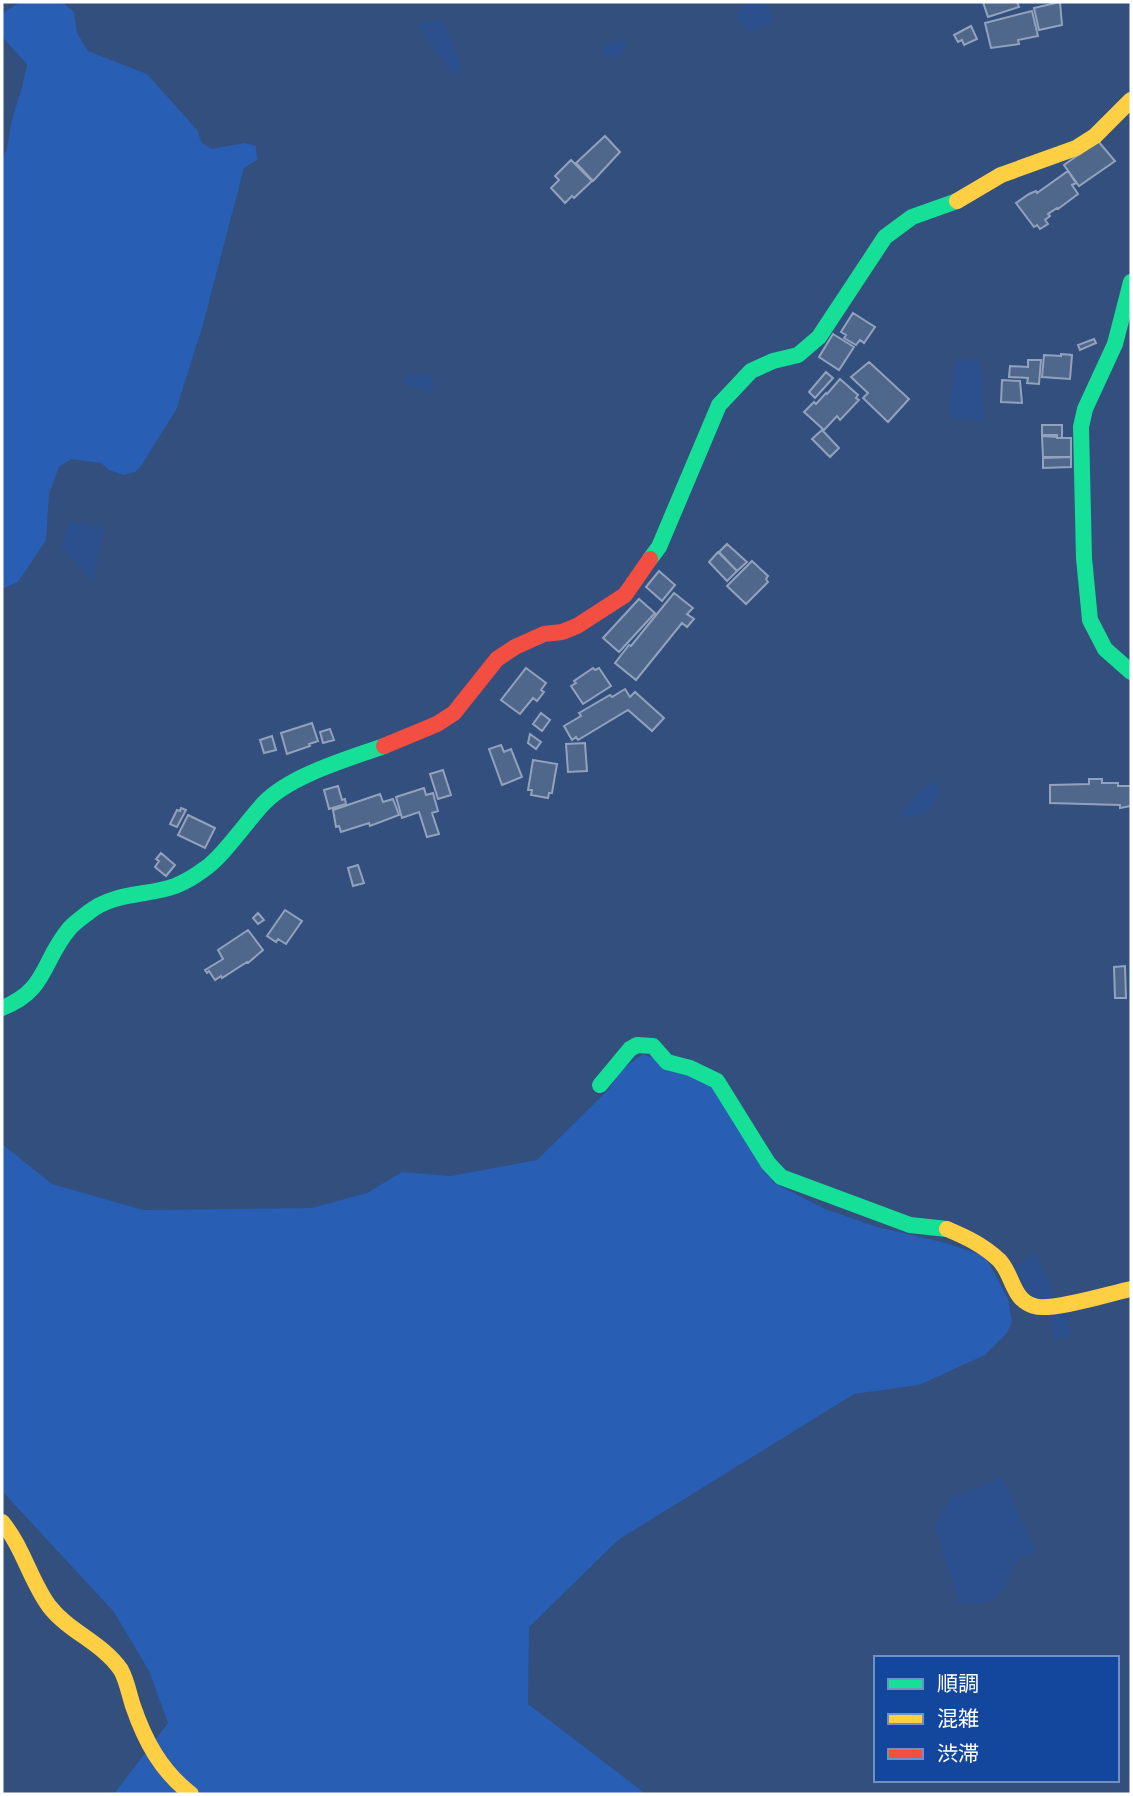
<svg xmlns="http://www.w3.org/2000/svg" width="1133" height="1796" font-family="Karla,'Noto Sans JP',sans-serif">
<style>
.green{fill:#285eb3}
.water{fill:#2c508e}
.building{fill:#50678c;stroke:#92a2bc;stroke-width:2}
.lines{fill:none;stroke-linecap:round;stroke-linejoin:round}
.fast{stroke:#16e098;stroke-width:16}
.slow{stroke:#ffcf43;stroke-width:16}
.jam{stroke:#f24e42;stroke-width:16}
</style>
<rect width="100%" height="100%" fill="#324f7e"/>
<path class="green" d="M20 2H62L74 12 77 33 88 51 147 74 198 131 201 142 211 149 245 143 256 146 257 160 244 168 202 328 176 410 141 466 135 472 123 475 109 470 101 463 71 459 59 467 49 494 46 540 18 582 2 589V159C10 147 8 134 12 120 17 101 24 85 27 64L2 37V14Z
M643 1054 715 1085 774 1183 825 1209 877 1227 942 1242 985 1256 1008 1299 1012 1322 1007 1333 985 1355 919 1385 854 1394 618 1540 529 1627 528 1704 646 1794H114L168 1723 149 1671 114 1612 2 1491V1144L52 1184 143 1210 312 1208 367 1193 402 1172 451 1176 537 1160 609 1089 620 1071Z"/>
<path class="water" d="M747 2H764L773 21 750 32 736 17Z
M442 19 464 70 452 73 418 25Z
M624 40 626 43 621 57 602 56V45Z
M977 359 981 365 984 420H960L951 417 949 411 955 361Z
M425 374 432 376 433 393 404 384 401 380 405 376Z
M68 522 105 526 93 580 62 548Z
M934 781 940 791 929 810 911 817 900 813 927 785Z
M1036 1253 1055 1295 1035 1300 1012 1268Z
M1065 1311 1071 1336 1054 1339 1049 1315Z
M1003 1478 1036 1552 1018 1559C999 1594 1004 1607 959 1603L935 1529 939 1516 952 1497Z"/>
<path class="building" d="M983 2H1017L1019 7 988 17Z
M1060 2 1062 25 1039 30 1034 8Z
M1032 11 1038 36 1018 40 1019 44 991 48 985 23Z
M971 26 977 39 964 45 962 40 958 42 954 35Z
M605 136 620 152 593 181 576 163Z
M1098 141 1115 161 1079 186 1064 165Z
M571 160 592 181 574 198 572 196 565 203 551 188 559 180 555 176Z
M1068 171 1076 183 1072 185 1078 194 1058 209 1057 208 1048 214 1050 216 1045 220 1048 224 1040 229 1037 225 1034 227 1016 203 1029 194 1036 191 1037 193Z
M853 313 875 327 864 343 860 340 856 345 844 338 846 335 841 332Z
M833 334 854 347 839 370 819 357Z
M1094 339 1096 343 1080 350 1078 345Z
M1061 354 1072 355 1070 379 1042 377 1044 355 1061 356Z
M1028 360H1041L1039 384 1027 383 1028 378 1009 377 1010 366 1028 367Z
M869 362 909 399 888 422 863 398 868 393 851 377Z
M826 372 833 378 815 398 809 392Z
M840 379 858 395 856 398 859 400 840 420 837 416 824 430 804 412 814 402 816 404 826 393 827 394Z
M1002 380 1020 381 1022 403 1001 402Z
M1042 425H1062V438H1057V435H1042Z
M822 430 839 448 830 457 812 439Z
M1042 436 1071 438V457H1043Z
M1071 457V467L1043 468V458Z
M727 544 747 562 737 571 719 552Z
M718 552 737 571 727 581 709 562Z
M752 561 768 576 766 579 768 582 746 604 727 586Z
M659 571 675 585 662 601 646 587Z
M674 593 693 608 687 614 694 619 687 627 682 623 636 680 615 663 629 645 631 646Z
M639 599 655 613 619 652 603 638Z
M526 668 546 683 541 690 544 692 537 701 533 698 520 714 501 700Z
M593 668 595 670 599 668 611 686 583 704 571 686 576 683 574 681Z
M625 689 630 697 635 692 664 718 652 731 628 710 578 740 576 737 572 740 564 726 581 716 579 713 610 695 612 697Z
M541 713 550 720 542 731 533 724Z
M312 723 318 741 309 744 310 746 287 754 281 733Z
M330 729 334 740 323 743 320 732Z
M530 734 541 742 536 749 528 743Z
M272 736 276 750 264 753 260 740Z
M585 743 587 771 568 772 566 744Z
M501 745 504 752 511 749 522 777 502 785 489 749Z
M533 760 557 764 552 793H549L548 798 531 795 532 790H528Z
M443 770 451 795 438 799 430 774Z
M1089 779H1102V783H1118V786H1131V806L1120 808V805L1050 803V785L1089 784Z
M338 786 342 800 345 799 346 804 329 809 324 790Z
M424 788 426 795 433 793 438 811 432 813 439 834 427 837 419 812 402 818 396 797Z
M380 794 383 802 393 799 399 815 370 826 369 823 341 832 339 826 336 827 333 810Z
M181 808 186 810 177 827 170 824 177 810 180 811Z
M188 815 215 828 205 848 178 835Z
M161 853 175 865 166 876 155 867 159 861 156 859Z
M358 865 364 883 353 886 348 868Z
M285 910 302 921 286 944 278 939 276 942 267 936Z
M258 913 264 920 258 924 253 918Z
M248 930 263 950 248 963 247 962 222 978 221 976 215 980 209 971 207 973 205 970 223 959 218 950Z
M1125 966 1126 998H1115L1114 967Z"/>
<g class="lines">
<path class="fast" d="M1131 282 1115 344 1085 409 1081 427 1084 558 1090 620 1105 649 1131 672
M650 559 659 547 719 405 751 371 773 361 798 355 819 337 885 237 912 217 957 201
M2 1008C47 991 42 961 69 929 74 923 83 917 89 912 114 892 147 896 175 886 185 882 195 876 203 870 222 858 247 821 264 803 291 775 348 759 384 746
M600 1085 630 1049 637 1045 653 1046 667 1062 690 1068 717 1081 768 1163 781 1177 910 1225 947 1229"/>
<path class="slow" d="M957 201 1001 175 1076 148 1095 136 1131 100
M947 1229C966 1237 983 1245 999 1260 1013 1274 1012 1300 1034 1306 1051 1312 1111 1293 1131 1289
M2 1522C23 1547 30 1580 49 1606 69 1632 103 1643 121 1670 127 1681 129 1694 133 1706 145 1741 161 1771 191 1794"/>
<path class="jam" d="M384 746 437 724 454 713 497 659 515 647 544 634 562 632 577 626 625 595 650 559"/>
</g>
<rect width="1133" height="1796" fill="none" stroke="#ffffff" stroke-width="7"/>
<rect x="874" y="1656" width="245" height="126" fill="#13479d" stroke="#7191c4" stroke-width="2"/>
<rect x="888" y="1679" width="35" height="10" fill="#16e098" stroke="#7191c4" stroke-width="2"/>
<text x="937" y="1691" font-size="21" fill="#ffffff">順調</text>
<rect x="888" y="1714" width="35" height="10" fill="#ffcf43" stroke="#7191c4" stroke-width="2"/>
<text x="937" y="1726" font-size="21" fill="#ffffff">混雑</text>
<rect x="888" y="1749" width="35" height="10" fill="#f24e42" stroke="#7191c4" stroke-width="2"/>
<text x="937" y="1761" font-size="21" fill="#ffffff">渋滞</text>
</svg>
